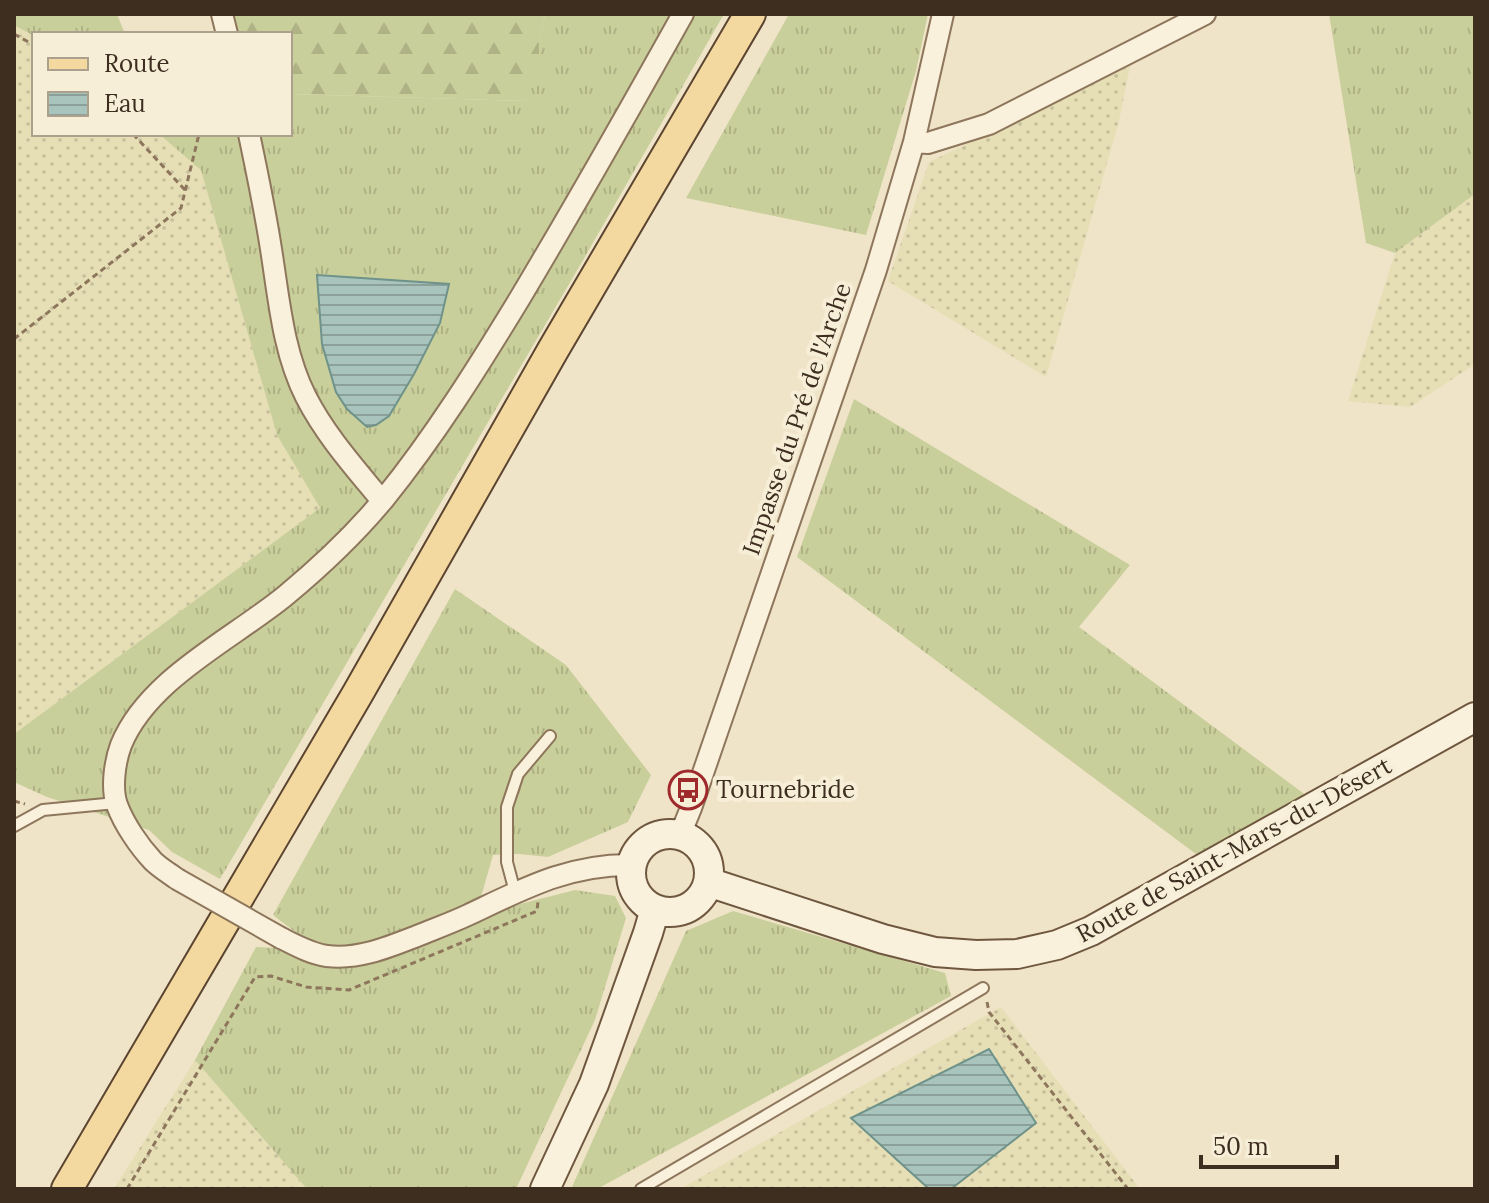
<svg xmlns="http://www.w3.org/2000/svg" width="1489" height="1203" font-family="Lora,serif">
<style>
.farmland{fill:url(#farmland-dots)}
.grass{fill:url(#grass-tufts)}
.forest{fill:url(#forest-firs)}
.water{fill:url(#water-rules);stroke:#6f938a;stroke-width:2}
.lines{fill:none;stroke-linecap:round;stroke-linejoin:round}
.service-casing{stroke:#8d765c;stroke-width:14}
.minor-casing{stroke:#8d765c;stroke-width:24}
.secondary-casing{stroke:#6f573f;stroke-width:32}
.primary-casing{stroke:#5b4430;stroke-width:34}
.path{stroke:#8d765c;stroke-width:3;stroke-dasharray:6 4;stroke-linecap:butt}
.service{stroke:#faf1dc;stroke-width:10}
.minor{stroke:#faf1dc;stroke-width:20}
.secondary{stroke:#faf1dc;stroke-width:28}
.primary{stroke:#f3d9a0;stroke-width:30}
.minor-bridge-casing{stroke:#8d765c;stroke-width:24;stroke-linecap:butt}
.minor-bridge{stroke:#faf1dc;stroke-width:20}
.labels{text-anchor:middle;stroke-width:8;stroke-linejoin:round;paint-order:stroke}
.street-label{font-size:24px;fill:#3d2e20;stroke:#f7eed8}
.poi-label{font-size:24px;fill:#3d2e20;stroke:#f7eed8;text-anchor:start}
</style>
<defs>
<pattern id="farmland-dots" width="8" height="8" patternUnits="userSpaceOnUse" patternTransform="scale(2)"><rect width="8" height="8" fill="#e6deb5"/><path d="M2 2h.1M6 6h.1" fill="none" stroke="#c6bf9b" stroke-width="1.8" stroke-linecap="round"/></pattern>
<pattern id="grass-tufts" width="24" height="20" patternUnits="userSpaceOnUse" patternTransform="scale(2)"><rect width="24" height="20" fill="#c9cf9b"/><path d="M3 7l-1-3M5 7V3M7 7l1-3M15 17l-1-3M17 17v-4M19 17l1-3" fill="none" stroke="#aeb285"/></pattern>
<pattern id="forest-firs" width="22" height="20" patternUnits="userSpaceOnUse" patternTransform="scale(2)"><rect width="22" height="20" fill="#c9cf9b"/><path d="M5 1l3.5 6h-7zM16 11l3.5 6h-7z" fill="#aeb285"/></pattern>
<pattern id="water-rules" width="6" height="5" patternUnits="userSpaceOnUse" patternTransform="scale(2)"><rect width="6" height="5" fill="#a9c4bc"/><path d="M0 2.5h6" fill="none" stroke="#8ba098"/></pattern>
</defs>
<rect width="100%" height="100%" fill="#f0e4c8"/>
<path class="farmland" d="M14 25 34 36V134H159L201 169 277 435 320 508 14 734Z
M1130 66 1119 121 1046 377 888 281 929 162Z
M1475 194V364L1410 407 1348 401 1395 253Z
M1001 1007 1140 1189H680Z
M195 1060 307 1189H114Z"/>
<path class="grass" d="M14 14H117L125 34H34V36L14 25Z
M545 14H724L582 262 220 879 172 852 149 830 47 797 14 782V734L320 508 277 435 201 170 159 134H290V94L527 101Z
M789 14H928L916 71 866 235 686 198Z
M1329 14H1475V194L1395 253 1366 243Z
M854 399 1130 565 1079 627 1307 796 1200 857 797 557Z
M455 589 566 665 651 775 628 822 548 857 519 854 493 855 481 897C438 919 377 953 327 945 306 942 290 928 273 915Z
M575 890 615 896 626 918 595 1020 516 1189H307L195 1060 256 947 278 948 302 960 332 966 365 965 403 953 516 905Z
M733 911 945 973 951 996 597 1189H571L686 931Z"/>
<path class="forest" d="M232 14H545L528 101 290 94V34H238Z"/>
<path class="water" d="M317 275 449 284 440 323 414 374 389 416 376 425 367 427 347 409 336 392 322 344Z
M989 1049 1036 1123 951 1189H929L851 1118Z"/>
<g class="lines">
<g class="service-casing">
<path id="service" d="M14 826 43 810 116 803
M515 892 507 862V807L518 774 550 736
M641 1189 983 988"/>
</g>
<g class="minor-casing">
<path id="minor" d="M222 14 227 34
M249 134C257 172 265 210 271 249 279 299 283 352 306 397 326 436 355 468 382 501
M914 142 928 143 989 124 1205 14
M680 835 691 808 876 270 914 142 943 14
M177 879C169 873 160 868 153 861 139 846 124 824 117 805 111 788 115 761 121 745 148 679 231 640 285 596 320 567 355 534 384 499 435 436 478 367 520 298 576 204 630 109 683 14
M281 938C295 945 311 954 327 956 358 960 389 947 417 936 434 929 451 923 468 915 523 889 569 864 632 865"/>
</g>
<g class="secondary-casing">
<path id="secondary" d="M631 873a39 39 0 1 1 78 0a39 39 0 1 1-78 0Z
M708 882 883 939 935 952 976 955 1017 954 1057 945 1091 931 1475 717
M545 1189 594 1084 648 933 655 909"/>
</g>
<g class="primary-casing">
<path id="primary" d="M67 1189 358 693 553 350 750 14"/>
</g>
<path class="path" d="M14 34 34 45
M133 134 185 190
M14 339 181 208 199 134
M14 801 25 804
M987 1002 989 1012 1128 1189
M127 1189 255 977 271 976 306 987 349 990 537 911 538 902"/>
<use href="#service" class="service"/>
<use href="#minor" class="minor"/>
<use href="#secondary" class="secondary"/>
<use href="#primary" class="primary"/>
<g class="minor-bridge-casing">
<path id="minor-bridge" d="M177 879 281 938"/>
</g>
<use href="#minor-bridge" class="minor-bridge"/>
</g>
<defs>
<g id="bus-ring" transform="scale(2)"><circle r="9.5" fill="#f7eed8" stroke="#9e2a2b" stroke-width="1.5"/><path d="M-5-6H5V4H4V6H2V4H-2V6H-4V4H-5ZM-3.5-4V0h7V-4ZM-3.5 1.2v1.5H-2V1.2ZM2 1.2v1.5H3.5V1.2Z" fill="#9e2a2b"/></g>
</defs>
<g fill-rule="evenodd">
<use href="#bus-ring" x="688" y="790"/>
</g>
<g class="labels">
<g class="street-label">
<text transform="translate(797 419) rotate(-71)" y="8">Impasse du Pré de l'Arche</text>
<text transform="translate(1234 850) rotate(-29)" y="8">Route de Saint-Mars-du-Désert</text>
</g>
<g class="poi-label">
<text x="716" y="798">Tournebride</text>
</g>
</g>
<rect width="1489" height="1203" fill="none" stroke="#3d2e20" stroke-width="32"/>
<rect x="32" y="32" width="260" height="104" fill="#f7eed8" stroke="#ada18e" stroke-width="2"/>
<rect x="48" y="58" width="40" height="12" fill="#f3d9a0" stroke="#ada18e" stroke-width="2"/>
<text x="104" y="72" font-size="24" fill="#3d2e20">Route</text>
<rect x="48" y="92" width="40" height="24" fill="url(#water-rules)" stroke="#ada18e" stroke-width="2"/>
<text x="104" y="112" font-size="24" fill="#3d2e20">Eau</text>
<path d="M1201 1155v12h136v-12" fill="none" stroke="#3d2e20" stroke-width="4"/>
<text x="1213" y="1155" font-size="24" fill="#3d2e20" stroke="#f7eed8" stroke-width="6" paint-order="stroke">50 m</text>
</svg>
